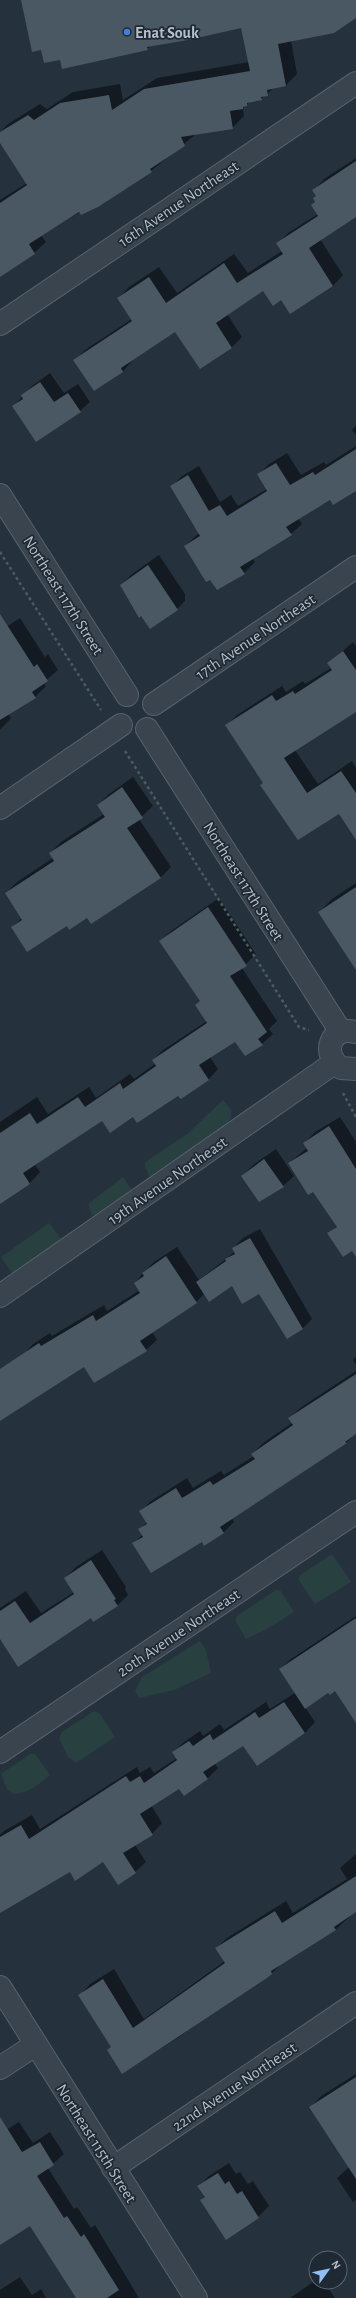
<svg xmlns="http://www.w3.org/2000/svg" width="356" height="2298" font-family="'Alegreya Sans',sans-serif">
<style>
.green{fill:#284040}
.shadow{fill:#0007}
.building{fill:#4a5864}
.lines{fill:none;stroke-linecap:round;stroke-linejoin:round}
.minor-casing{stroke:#57626c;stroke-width:24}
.path{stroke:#475d5e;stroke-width:2.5;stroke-dasharray:3 3;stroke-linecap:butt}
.minor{stroke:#39444e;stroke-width:22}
.shop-dot{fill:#3f7fe0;stroke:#1e2933;stroke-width:1.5}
.labels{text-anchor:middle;stroke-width:3.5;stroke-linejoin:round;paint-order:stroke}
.poi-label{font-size:16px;font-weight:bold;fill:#b6bfc9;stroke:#1e2933;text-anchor:start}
.street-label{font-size:16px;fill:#b6bfc9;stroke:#1e2933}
</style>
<rect width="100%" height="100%" fill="#25323e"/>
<path class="green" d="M223 1100 231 1110V1118L224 1128 163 1172 150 1178 145 1166V1162L187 1134Z
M123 1177 132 1190 99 1215H92L88 1204Z
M49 1223 62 1240 13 1275 1 1257Z
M332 1554 351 1582 315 1604 298 1579 300 1575Z
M276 1590H280L294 1612 267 1629 246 1639 235 1620 237 1616Z
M200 1641 206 1650 211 1673 174 1690 139 1698 135 1691 142 1677Z
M94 1711 100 1714 115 1737 76 1763 68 1757 59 1738 62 1732Z
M30 1754H35L50 1775C39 1784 29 1793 14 1794L7 1789 1 1774Z"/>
<path class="shadow" d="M22 0H356V17L291 40 297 74 286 85 275 87 261 99 251 101 243 108 244 116 232 128 196 134 151 171 41 235 46 242 34 253 0 276V200L27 183 0 141V132L8 124 40 104 47 109 73 92 120 84 123 100 157 78 249 62 242 27 151 45 147 49 61 59 42 49Z
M356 158V209L320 239 343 275 333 286 282 299 263 290 227 314 242 337 232 347 200 367 175 330 132 359 133 360 123 371 94 390 75 360 85 350 132 319 118 298 129 287 159 267 177 293 234 254 248 273 282 251 278 243 288 233 318 214 317 195 314 190 324 179Z
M50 373 64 393 78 384 90 402 80 411 14 406 32 386Z
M356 426V435L352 430Z
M356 446V490L331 499 298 518 302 524 291 534 252 558 255 562 244 573 185 546 199 533 171 487 182 476 199 466 220 502 231 495 238 506 267 489 258 475 269 464 287 453 301 475 324 462 326 465Z
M159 555 185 594V601L174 612 121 585 132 574Z
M20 618 45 657 48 654 58 670 43 683 46 686 35 697 8 714 11 718 0 730V631Z
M353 642 356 646V711L295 750 318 784 352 761 356 768V831L339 812 264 783 227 725 237 715 282 686 286 692 303 681 305 684 331 668 328 664Z
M133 777 153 806 139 819 171 867 160 878 67 925 12 927 22 918 6 893 17 882 53 858 50 853 61 842 104 814 98 805 109 794Z
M356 883V968L319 912 332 899Z
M219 898 256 954 242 968 277 1021 269 1029 273 1034 262 1044 236 1040 210 1057 218 1069 208 1080 179 1094 134 1116 102 1120 35 1165 40 1172 30 1183 5 1199 0 1192V1122L37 1097 48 1114 89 1087 96 1098 130 1074 134 1079 155 1064 153 1060 163 1050 207 1021 201 1001 160 941 171 931Z
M340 1117 356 1142V1255L353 1250 329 1233 337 1226 314 1190 289 1163 307 1148 304 1143 315 1132Z
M276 1149 294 1176 283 1186 242 1176 253 1165Z
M260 1229 312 1319 302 1329 260 1293 232 1285 205 1293 196 1302 152 1332 157 1340 146 1350 85 1366 0 1420V1370L23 1355 33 1344 50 1333 52 1336 104 1305 107 1311 140 1290 135 1283 143 1273 154 1262 177 1247 199 1280 227 1258 235 1251 233 1248 243 1238Z
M356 1357V1365L353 1360Z
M356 1371V1433L346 1443 232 1518 234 1522 224 1532 204 1544 202 1541 134 1543 143 1534 140 1529 147 1522 141 1511 151 1501 187 1478 193 1488 221 1471 224 1475 254 1456 252 1454 263 1443 292 1423 289 1418 300 1408Z
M102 1550 126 1587 125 1589 128 1595 118 1605 94 1620 91 1617 0 1637V1608L26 1591 41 1613 74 1592 65 1578 76 1567Z
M356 1616V1721L336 1690 329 1692 305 1707 315 1722 305 1733 243 1744 215 1764 218 1768 207 1779 180 1788 151 1805 162 1823 152 1834 135 1845 146 1862 135 1872 103 1861 70 1871 0 1911V1835L4 1831 32 1815 40 1829 137 1767 140 1773 150 1767 154 1773 177 1758 173 1752 184 1742 200 1731 203 1736 220 1724 224 1730 266 1702 270 1709 296 1692 280 1669 291 1659Z
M356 1854V1911L335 1930 282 1963 272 1973 216 2010 179 2037 122 2073 112 2046 80 1995 90 1984 114 1969 144 2019 225 1961 216 1948 227 1938 286 1901 293 1913 347 1879 340 1868Z
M356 2074V2134L311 2107 321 2096Z
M19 2122 33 2143 50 2132 64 2154 48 2168 74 2209 77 2207 91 2228 95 2225 139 2298H77L30 2224 0 2244V2134Z
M356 2161V2200L353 2202 337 2178Z
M229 2163 236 2174 240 2172 248 2184 253 2181 269 2206 258 2217 201 2200 205 2196 199 2186 209 2176Z
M20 2277 32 2295 41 2289 46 2298H0V2290Z
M316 2280V2282H324L335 2298H290Z"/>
<path class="building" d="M21 0H356V18L334 33 278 44 286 86 267 90 268 96 261 97 262 100 247 103V106L243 107V109L230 111 233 129 181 137 185 146 150 169 152 172 98 207 81 215 79 212 29 244 35 254 0 277V203L27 185 0 143V132L28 115 34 120 60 103 109 95 112 110 144 89 250 71 241 28 188 40 147 47 148 50 62 69 60 60 44 63 41 50 32 52Z
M356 161V217L309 248 333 286 290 314 281 300 273 306 263 291 216 323 232 348 200 369 175 332 121 368 123 372 94 391 73 360 132 321 117 298 149 277 166 303 224 263 237 283 283 254 276 243 318 216 311 205 315 202 313 198 316 196 312 190Z
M40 382 54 402 68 393 81 412 36 442 12 406 23 399 21 395Z
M356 449V491L333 505 330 500 286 527 292 535 240 567 245 574 217 590 210 580 206 582 184 546 200 536 170 486 188 475 209 511 220 505 227 516 267 491 257 474 276 463 290 485 313 472 315 475Z
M148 565 178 610 150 629 141 616 139 618 120 585Z
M0 614 34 667 37 664 48 681 32 692 36 698 0 720Z
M343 651 356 670V712L284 758 307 793 341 771 356 793V840L339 814 298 840 260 785 263 783 225 725 272 695 276 701 293 691 295 694 332 670 327 663Z
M122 787 143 818 127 828 161 878 91 924 87 918 69 930 67 926 27 952 11 927 22 920 5 893 54 861 49 853 105 817 97 805Z
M356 887V970L318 912Z
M208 907 247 966 230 976 267 1032 258 1039 263 1045 245 1056 235 1042 199 1065 209 1080 181 1099 178 1096 137 1123 133 1117 110 1133 102 1121 23 1173 30 1184 0 1204V1133L30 1113 37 1124 78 1097 85 1107 120 1083 123 1089 156 1066 152 1060 207 1023 195 1005 200 1001 159 941Z
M329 1126 356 1169V1257L352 1251 343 1257 327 1233 337 1227 313 1192 308 1195 288 1163 308 1151 303 1143Z
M264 1159 284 1187 259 1202 241 1176Z
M250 1238 303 1329 287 1339 259 1294 242 1304 232 1286 209 1302 196 1282 226 1261 225 1259 235 1254 232 1248Z
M166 1256 197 1303 140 1341 147 1351 94 1383 84 1367 0 1421V1369L39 1343 41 1346 93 1315 96 1321 140 1293 134 1283 144 1276 142 1273Z
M356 1374V1434L345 1442 347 1443 220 1527 224 1533 204 1546 202 1542 151 1573 132 1543 143 1537 138 1529 147 1524 139 1511 176 1488 182 1498 210 1481 213 1485 255 1459 251 1454 293 1425 288 1418Z
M91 1560 116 1599 114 1600 118 1606 93 1622 91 1618 18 1667 0 1639V1611L15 1601 30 1623 74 1594 64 1578Z
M356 1618V1723L335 1691 330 1695 328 1693 305 1709 279 1669Z
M284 1702 305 1733 257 1766 243 1746 203 1772 208 1779 184 1796 179 1789 140 1814 153 1835 123 1853 136 1873 118 1885 103 1862 75 1881 70 1872 0 1913V1837L21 1825 29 1839 126 1776 130 1782 140 1776 144 1783 177 1760 172 1752 189 1741 193 1746 210 1734 213 1740 255 1712 259 1718Z
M356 1876V1912L334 1927 336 1930 271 1971 272 1974 267 1978 122 2074 107 2050 111 2047 78 1995 103 1979 133 2028 225 1963 215 1948 275 1911 282 1923Z
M356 2077V2179L309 2107Z
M0 2117 22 2152 40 2142 54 2165 37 2176 64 2218 67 2216 81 2237 84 2234 119 2290 107 2298H76L30 2226 0 2245Z
M218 2173 225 2184 229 2181 237 2194 242 2191 259 2218 226 2240 200 2200 205 2197 197 2186Z"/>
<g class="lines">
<g class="minor-casing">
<path id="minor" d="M0 324 356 83
M0 495 127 695
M154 704 356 567
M147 729 341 1032
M0 808 121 725
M355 1032C330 1025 321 1055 341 1068L356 1069
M0 1296 334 1063
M0 1752 356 1512
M0 1987 196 2298
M0 2068 35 2045
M113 2168 356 2003"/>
</g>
<path class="path" d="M0 552 101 710
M125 751 299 1027 309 1030
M343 1093 356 1117"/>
<use href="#minor" class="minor"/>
</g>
<circle class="shop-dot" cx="127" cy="32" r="4"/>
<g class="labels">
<g class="poi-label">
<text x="135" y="38">Enat Souk</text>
</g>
<g class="street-label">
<text transform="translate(178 203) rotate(-34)" y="6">16th Avenue Northeast</text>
<text transform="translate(64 595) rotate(58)" y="6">Northeast 117th Street</text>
<text transform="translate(255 636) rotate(-34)" y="6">17th Avenue Northeast</text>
<text transform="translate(244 881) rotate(58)" y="6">Northeast 117th Street</text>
<text transform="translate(167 1180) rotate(-35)" y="6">19th Avenue Northeast</text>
<text transform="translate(178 1632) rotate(-34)" y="6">20th Avenue Northeast</text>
<text transform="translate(234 2086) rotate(-34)" y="6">22nd Avenue Northeast</text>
<text transform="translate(97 2143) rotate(58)" y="6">Northeast 115th Street</text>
</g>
</g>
<g transform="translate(328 2270) rotate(57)"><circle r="19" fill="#1e2933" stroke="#5b656f"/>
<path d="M0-3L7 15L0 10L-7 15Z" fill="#8fbff5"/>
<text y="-6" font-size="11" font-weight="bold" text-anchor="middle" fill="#b6bfc9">N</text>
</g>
</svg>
